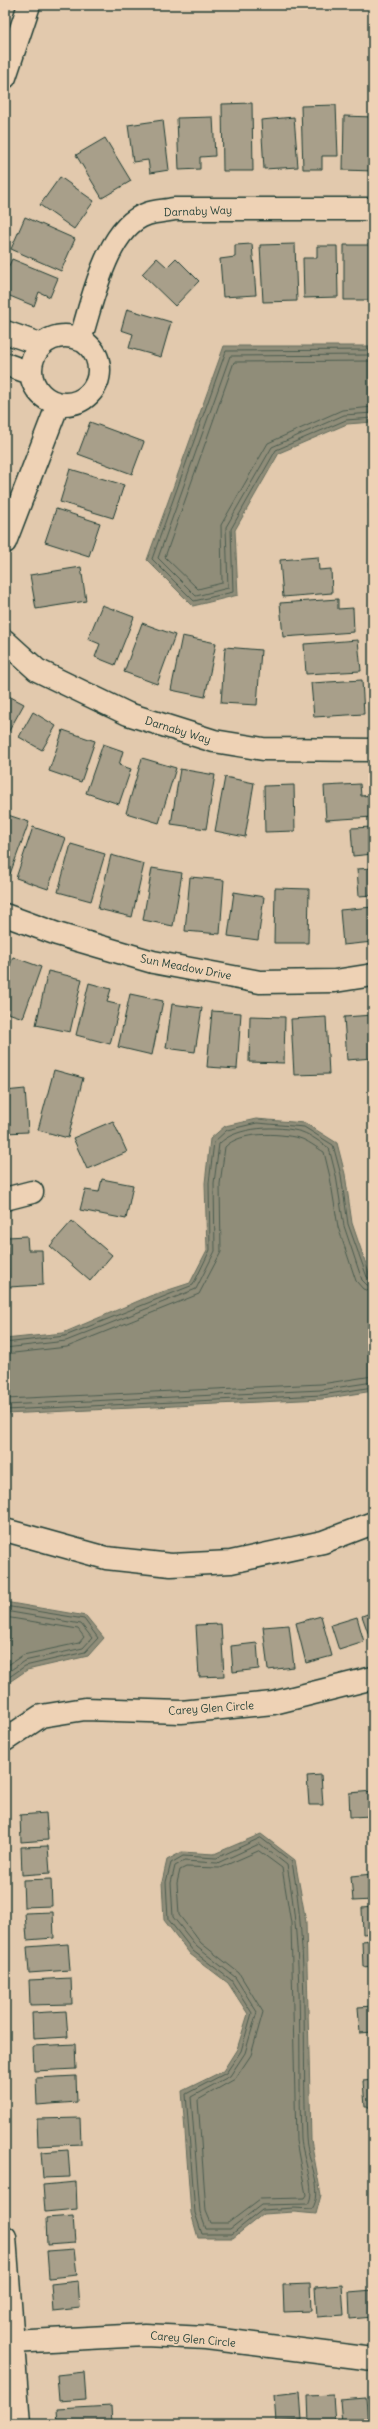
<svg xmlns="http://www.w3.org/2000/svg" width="378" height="2429" font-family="Delius,sans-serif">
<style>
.water{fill:#908d79;stroke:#636d5d}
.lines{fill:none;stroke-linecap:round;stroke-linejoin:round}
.shore{stroke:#4c5d50;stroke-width:1}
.building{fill:#a89f8a;stroke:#1f3d34}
.minor-casing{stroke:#1f3d34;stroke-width:25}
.minor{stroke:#eed2b5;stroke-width:22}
.labels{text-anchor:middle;stroke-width:4;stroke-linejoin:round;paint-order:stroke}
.street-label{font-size:11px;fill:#1f3d34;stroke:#eed2b5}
</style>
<rect width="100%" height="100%" fill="#e2c9ad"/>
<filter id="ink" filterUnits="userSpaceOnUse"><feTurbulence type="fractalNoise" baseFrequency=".025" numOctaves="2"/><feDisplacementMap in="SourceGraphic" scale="8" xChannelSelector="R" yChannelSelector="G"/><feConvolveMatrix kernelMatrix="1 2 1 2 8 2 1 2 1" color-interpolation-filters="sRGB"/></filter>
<g filter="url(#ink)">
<path class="water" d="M224 346H373V422L347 424 279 453 235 530 238 595 193 606 147 560Z
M256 1119 305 1123 337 1143 345 1174 352 1223 370 1276 373 1278V1391L322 1399 5 1414V1339L63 1333 150 1296 190 1283 207 1250 205 1183 210 1139 225 1126Z
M5 1602 86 1616 104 1638 88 1656 27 1670 5 1685Z
M261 1834 295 1860 306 1922 311 2140 321 2195 316 2214 294 2212 263 2214 233 2238H198L191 2213 182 2091 223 2071 237 2049 248 2014 228 1983 190 1954 164 1920 162 1882 167 1860 182 1852 214 1854Z"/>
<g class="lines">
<path class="shore" d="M373 350 226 351 152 559 194 601 233 592 231 529 276 450 346 420 373 418
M373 355 230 356 158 558 196 596 228 588 226 527 272 447 344 415 373 413
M373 361 234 362 165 557 198 589 222 583 221 525 268 443 342 410 373 407
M5 1343 65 1336 193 1285 210 1250 209 1183 214 1142 227 1130 257 1123 304 1127 333 1145 341 1175 348 1224 367 1277 373 1281
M5 1348 66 1341 196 1289 215 1251 214 1183 219 1144C236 1126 279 1125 302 1132 311 1135 321 1143 329 1148L336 1176 344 1226 362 1280 367 1285 373 1286
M5 1354 67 1347 199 1294 221 1252 220 1184 225 1147C240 1131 279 1133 299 1138 307 1140 317 1148 324 1152L330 1177 338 1227 356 1281 363 1289 373 1292
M5 1399 321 1384 373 1376
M5 1405 321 1390 373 1382
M5 1410 322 1395 373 1387
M5 1606 84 1619 98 1638 85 1652 25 1666 5 1680
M5 1611 81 1624 92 1638 83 1648 24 1661 5 1674
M5 1617 78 1629 84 1637 79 1643 23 1655 5 1667
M261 1838 292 1862C309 1953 302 2046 306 2138 307 2159 325 2190 312 2209L294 2208 262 2210 232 2234H202L195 2213 186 2094 226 2073 241 2051 252 2013 231 1980 193 1951 168 1919 166 1882 171 1863 183 1856 216 1858Z
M260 1844 287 1865C304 1955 298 2048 301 2139 302 2155 317 2191 308 2204L261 2205 230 2229H206L200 2212 191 2097 230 2076 245 2053 257 2012 235 1977 197 1947 173 1917 171 1883 175 1866 184 1861 217 1863Z
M259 1851 282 1868 291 1923 296 2141 306 2195 304 2198 260 2199 228 2223H211L206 2211 198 2100 235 2079 251 2055 263 2012 239 1973 201 1943 179 1915 177 1883 180 1870 186 1867 219 1868Z"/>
</g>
<path class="building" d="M252 103 253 171H223L222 104Z
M336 105 338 156H322V169H303L301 106Z
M344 116 373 117V171L343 170Z
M213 117 215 156 200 157V169L179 170 177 118Z
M294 117 298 167 264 169 261 120Z
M163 120 169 170 150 173 148 160 133 162 128 125Z
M105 138 131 181 102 198 76 155Z
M60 177 94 201 74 229 40 205Z
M25 217 75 239 61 271 11 249Z
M252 244 256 295 223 297 220 259 235 257V245Z
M295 244 297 301 263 302 260 245Z
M344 245H373V300H344Z
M317 246H337L338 297 304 298 303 258H317Z
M157 258 167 267 176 258 199 281 175 306 142 274Z
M12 259 58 278 50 297 39 292 34 306 5 294V274Z
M127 309 171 322 161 357 129 348 133 334 121 330Z
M90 422 144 442 132 474 78 454Z
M70 469 124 485 113 518 60 502Z
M369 504H373V517H370Z
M56 509 100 523 89 556 45 542Z
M318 557 319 570 331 569 332 593 283 597 280 560Z
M81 567 86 601 36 609 30 575Z
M338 599V609L353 608 354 632 283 637 280 603Z
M102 605 134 617 115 665 95 657 100 644 88 639Z
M142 623 175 635 157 684 124 672Z
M182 636 216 643 205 697 171 690Z
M358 640 361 671 306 674 304 644Z
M225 647 261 650 257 705 221 703Z
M362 680 364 714 314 717 311 683Z
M5 694 24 704 5 738Z
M33 712 56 726 42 750 19 737Z
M63 730 95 741 81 782 49 771Z
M103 744 123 751 119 765 131 769 119 804 86 793Z
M142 758 176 768 159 823 126 813Z
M180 769 215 775 206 829 171 824Z
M225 777 254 783 245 837 215 831Z
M360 784 361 796 373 795V817L326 820 324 786Z
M294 785 295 831 265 832 264 786Z
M5 814 29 822 10 874 5 872Z
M33 827 66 838 48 889 16 878Z
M373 827V854L353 856 351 828Z
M71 844 105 854 91 901 58 892Z
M111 855 144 864 132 917 98 909Z
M152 868 182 873 173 926 143 920Z
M373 868V895L359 896 357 869Z
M190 877 224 880 220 934 185 931Z
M275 888 309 889 308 943H274Z
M234 892 264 897 258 940 228 936Z
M373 907V942L343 945 340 910Z
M13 957 41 967 23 1018 5 1012V979Z
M48 971 82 979 70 1032 36 1025Z
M89 983 111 989 107 1002 120 1005 110 1044 76 1035Z
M130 994 163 1001 152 1055 118 1047Z
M172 1004 202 1008 195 1052 166 1048Z
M212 1011 241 1013 237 1069 207 1067Z
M373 1015V1058L347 1060 344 1017Z
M250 1016 285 1017 284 1063 249 1062Z
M326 1017 329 1074 294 1075 291 1019Z
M54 1070 83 1078 68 1138 38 1130Z
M25 1089 28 1132 5 1133V1091Z
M113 1121 127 1152 87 1169 73 1138Z
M102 1179 133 1185 126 1219 80 1210 85 1190 99 1192Z
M72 1221 112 1255 90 1281 50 1246Z
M27 1236 28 1250H42L43 1285 9 1287 7 1237Z
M373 1612V1641H371L362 1616Z
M321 1616 332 1656 306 1663 296 1623Z
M357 1617 364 1642 339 1650 331 1625Z
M221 1624 224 1676 199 1677 196 1625Z
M289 1625 294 1667 268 1670 263 1627Z
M257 1643 259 1669 233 1672 231 1646Z
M373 1721V1748L372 1749 370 1722Z
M321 1775 323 1805H309L307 1776Z
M373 1791V1816L350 1817 349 1793Z
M46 1813 48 1840 21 1842 20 1815Z
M48 1846 50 1873 22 1875 21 1847Z
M373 1874V1900L353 1901 351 1876Z
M51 1879 52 1906 24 1907 23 1880Z
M373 1907V1933L363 1934 362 1908Z
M53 1912 54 1938 27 1940 25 1913Z
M373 1940V1966L363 1967 362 1941Z
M68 1944 70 1970 29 1973 27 1947Z
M71 1978 72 2004 30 2005 29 1980Z
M373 2006V2032L360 2033 358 2007Z
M66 2011 68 2037 33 2039 32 2013Z
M75 2044 76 2069 34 2071 33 2046Z
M76 2076 77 2102 37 2105 36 2078Z
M373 2080V2107H365L363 2081Z
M80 2118 81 2144 38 2146 37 2119Z
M68 2150 70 2177 43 2178 41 2152Z
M76 2182 77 2209 45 2212 43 2185Z
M73 2216 75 2243 47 2245 46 2218Z
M74 2249 77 2275 49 2278 47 2251Z
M78 2281 80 2308 53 2311 51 2284Z
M310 2284 311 2311 284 2312 283 2285Z
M342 2285 344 2315 317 2317 315 2287Z
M373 2290V2317L350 2319 349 2292Z
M84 2372 86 2399 59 2401 57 2375Z
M300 2392 302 2420 276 2422 274 2395Z
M333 2395 335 2424H309L308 2396Z
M366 2398 368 2424H342L340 2400Z
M111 2406 112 2424H58L57 2409Z"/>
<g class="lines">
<g class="minor-casing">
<path id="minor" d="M5 77 29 5
M5 332 42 345
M31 370a34 34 0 1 1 68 0a34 34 0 1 1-68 0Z
M80 340C92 304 106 227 147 214 155 211 165 211 174 209H373
M5 364 30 373
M5 542 58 404
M5 641 37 670 128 714 214 741 263 749 373 750
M5 915 57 934 153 962 260 982 335 981 373 975
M5 1199 32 1192
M5 1530 106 1558 171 1565 231 1562 323 1542 373 1523
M5 1740 41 1716 85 1709 181 1712 273 1703 373 1678
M5 2237 19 2424
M12 2342 145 2335 206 2338 373 2359"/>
</g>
<use href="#minor" class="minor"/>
</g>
</g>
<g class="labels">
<g class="street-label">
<text transform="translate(198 211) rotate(-2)" y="4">Darnaby Way</text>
<text transform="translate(178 730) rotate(17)" y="4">Darnaby Way</text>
<text transform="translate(186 967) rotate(11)" y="4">Sun Meadow Drive</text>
<text transform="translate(211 1708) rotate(-4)" y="4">Carey Glen Circle</text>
<text transform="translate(193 2339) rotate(5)" y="4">Carey Glen Circle</text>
</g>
</g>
<rect width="378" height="2429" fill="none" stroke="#eed2b5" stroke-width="20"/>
<rect x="10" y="10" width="358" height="2409" fill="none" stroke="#1f3d34" stroke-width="1.5" filter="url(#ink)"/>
</svg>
